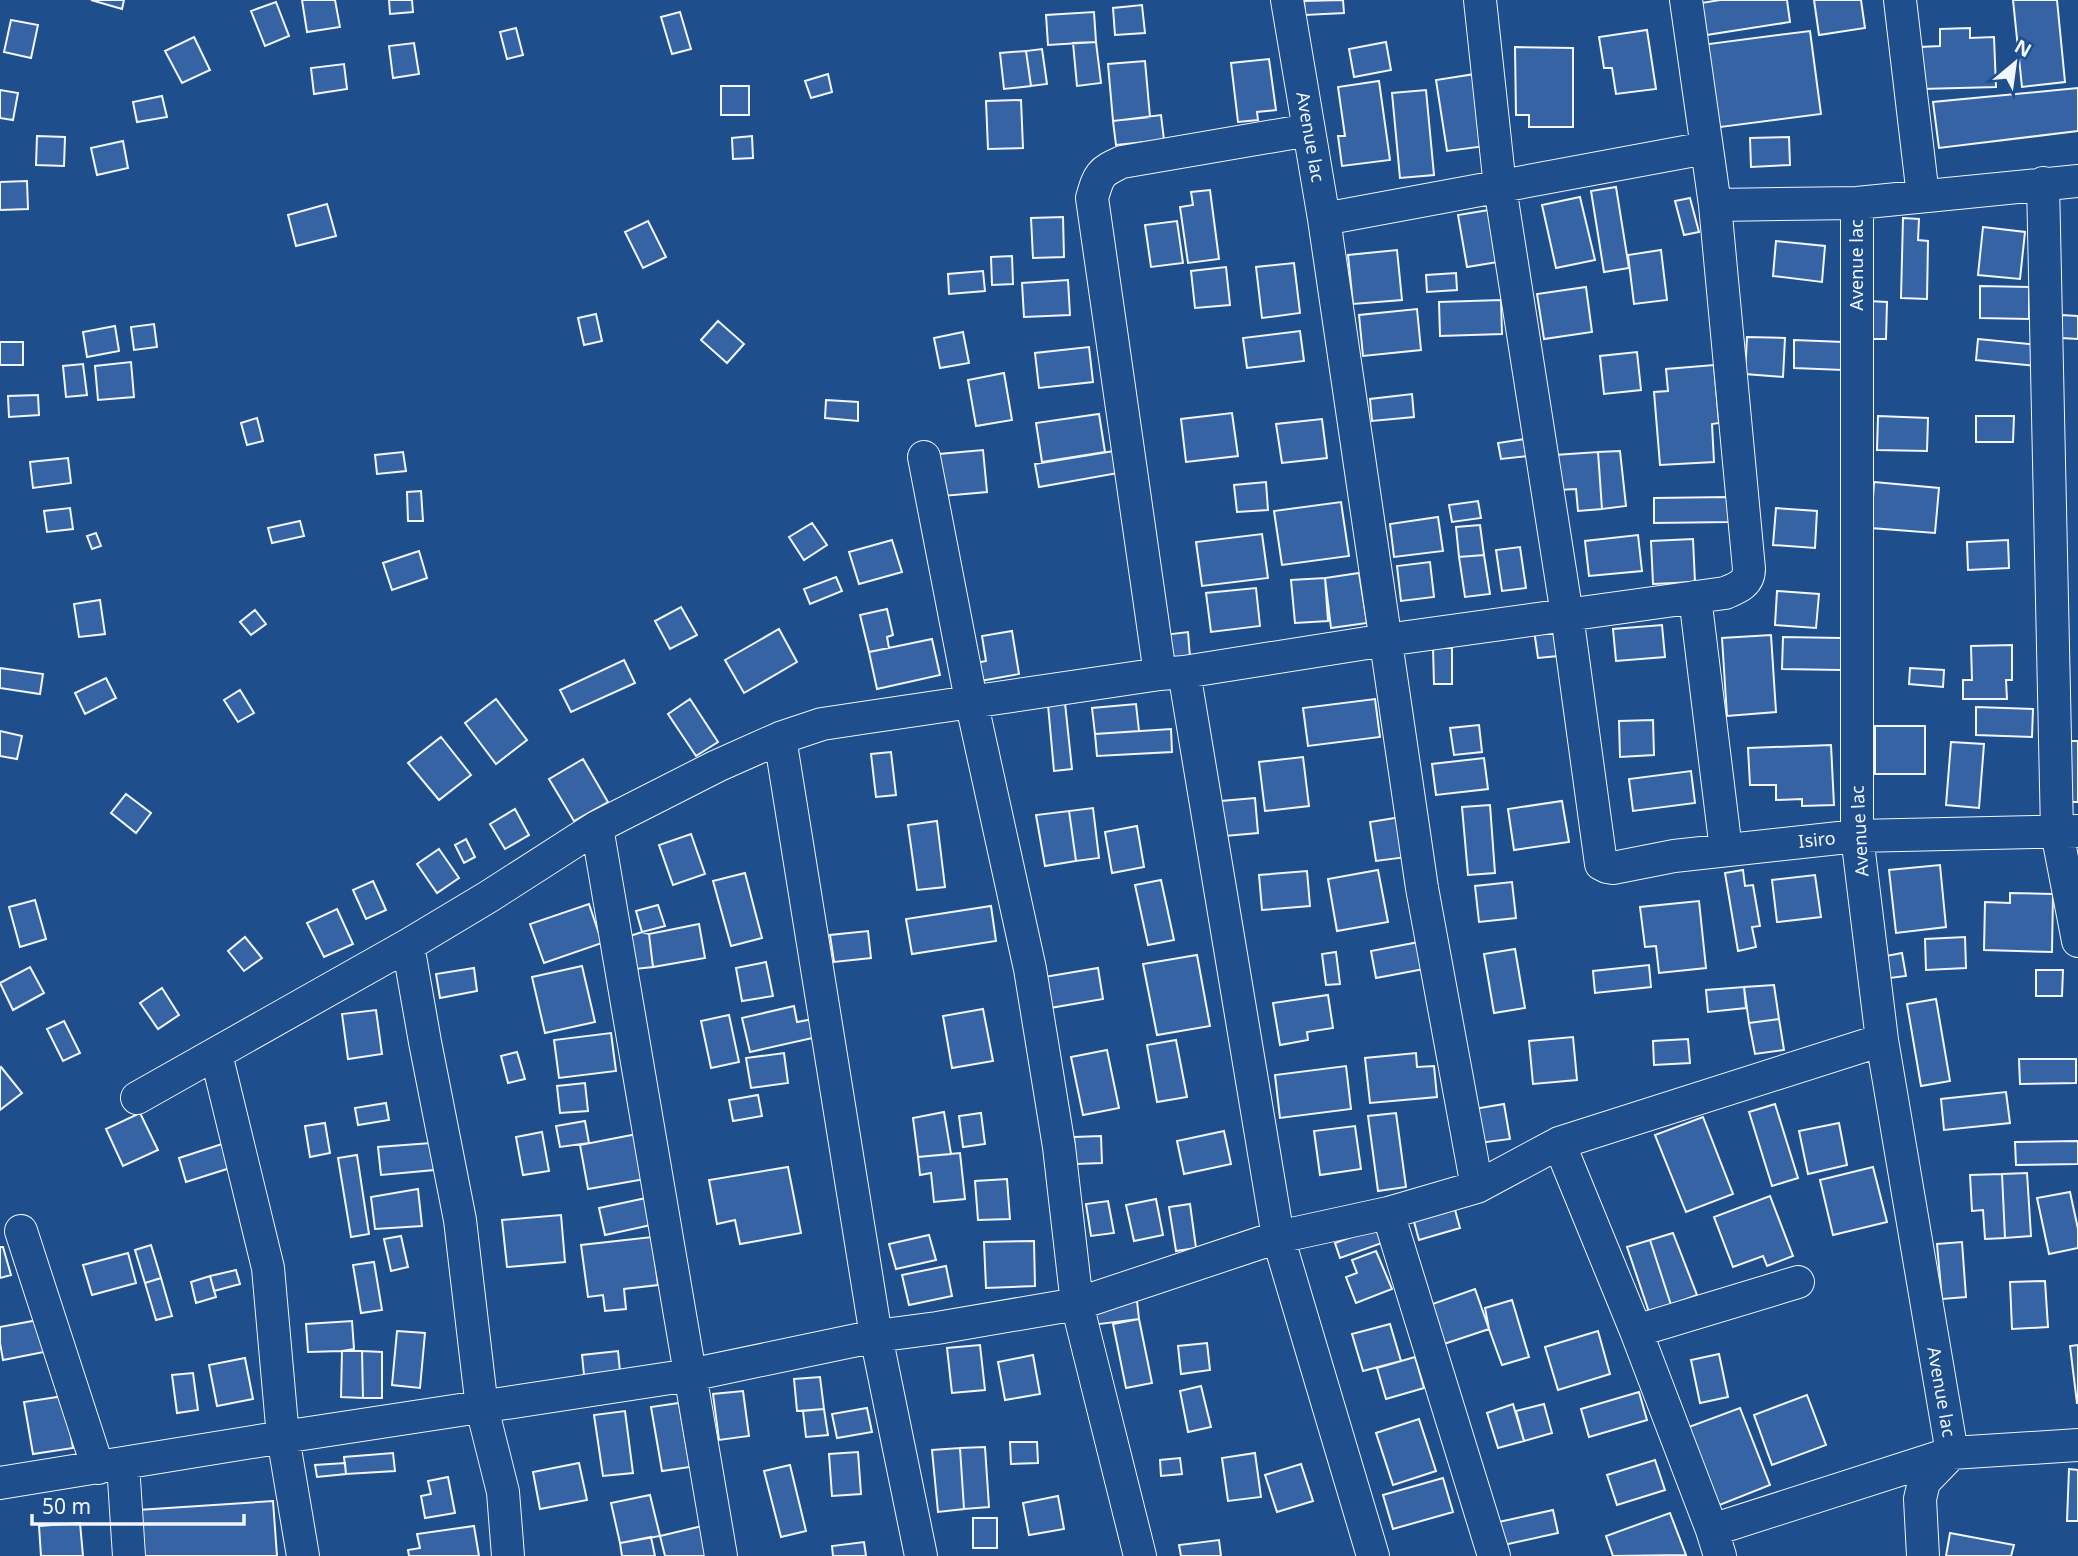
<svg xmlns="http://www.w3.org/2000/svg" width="2078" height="1556" font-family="'Noto Sans',sans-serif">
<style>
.building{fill:#3563a3;stroke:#f2f6ff;stroke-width:2}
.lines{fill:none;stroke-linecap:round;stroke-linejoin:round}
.minor-casing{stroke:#f2f6ff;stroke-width:34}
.minor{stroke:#1f4e8c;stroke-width:32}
.labels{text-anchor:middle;stroke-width:5;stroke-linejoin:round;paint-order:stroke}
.street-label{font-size:18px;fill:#f2f6ff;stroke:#1f4e8c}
</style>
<rect width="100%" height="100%" fill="#1f4e8c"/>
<path class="building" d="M91 0H124L122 9Z
M302 0H335L340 27 307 32Z
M389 0H412L413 12 390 14Z
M1343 0 1344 13 1305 15 1304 1Z
M1720 0H1787L1790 22 1700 36 1695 4Z
M1814 0H1861L1865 28 1819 35Z
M2013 0H2057L2065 82 2022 87Z
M276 2 289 36 265 46 251 11Z
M1142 5 1145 33 1115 35 1113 8Z
M680 12 691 49 672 54 661 17Z
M1094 12 1096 42 1048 45 1046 15Z
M11 20 38 25 31 58 4 52Z
M516 28 523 55 507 59 500 32Z
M1970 28V38L1994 37 1996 87 1922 89 1920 47 1940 46V29Z
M1647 30 1656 89 1616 94 1612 68H1604L1599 37Z
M1810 31 1821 114 1713 128 1701 45Z
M194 37 210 70 182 83 165 51Z
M1096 42 1101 83 1077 86 1073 43Z
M1386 42 1391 70 1354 77 1349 49Z
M414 43 419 74 393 78 389 46Z
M1515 47 1573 48V127H1529V115H1516Z
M1042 49 1047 84 1031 86 1026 51Z
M1026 51 1031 86 1004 89 1000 53Z
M1269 59 1276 110 1257 112 1258 120 1238 122 1231 63Z
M1145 61 1150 117 1113 121 1108 64Z
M344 64 347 89 314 94 311 68Z
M828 74 832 92 811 98 805 81Z
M1475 74 1486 146 1447 151 1436 80Z
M1379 81 1390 160 1342 166 1338 136H1345L1338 87Z
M721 86H749V115H721Z
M2078 88V131L1939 148 1933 102Z
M0 90 18 93 13 120 0 118Z
M1426 90 1434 175 1400 178 1392 93Z
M162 96 167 117 137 122 133 102Z
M1021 100 1023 148 988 149 986 101Z
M1161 115 1164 140 1116 145 1113 121Z
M37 136 65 137 64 166 36 165Z
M752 136 753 158 733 159 732 138Z
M1789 137 1790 165 1751 167 1750 138Z
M123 141 128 168 97 175 91 148Z
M27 181 28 209 0 210V182Z
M1616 187 1629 268 1604 272 1591 191Z
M1210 190 1219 259 1188 263 1180 207 1193 205 1191 192Z
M1580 197 1595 260 1556 268 1542 205Z
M1690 198 1699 232 1684 235 1675 201Z
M327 204 336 236 296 246 288 215Z
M1489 210 1498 262 1467 267 1458 215Z
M1063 217 1064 257 1033 258 1031 218Z
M1903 218 1919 219 1918 240 1928 241 1927 299 1901 298Z
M648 221 666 257 643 268 625 232Z
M1177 221 1183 263 1151 267 1145 225Z
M1983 227 2025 232 2020 279 1978 275Z
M1776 241 1825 246 1822 282 1773 276Z
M1397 250 1402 300 1353 304 1348 255Z
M1661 250 1667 300 1634 304 1628 255Z
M1012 256 1013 284 992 285 991 257Z
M1294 263 1300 313 1262 318 1256 267Z
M1226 267 1230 305 1195 308 1191 271Z
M983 271 985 291 949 294 948 274Z
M1456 273 1457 290 1427 292 1426 275Z
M1068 280 1070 315 1024 317 1022 283Z
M1980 286 2029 287V319L1980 318Z
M1586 287 1592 332 1544 339 1537 294Z
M1501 300 1502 334 1440 336 1439 302Z
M1868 301 1887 302 1886 339H1867Z
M1417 309 1421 350 1363 356 1359 315Z
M596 314 602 341 584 345 578 318Z
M2062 315 2078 316V339L2062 338Z
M718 321 744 344 727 363 701 340Z
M154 324 157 347 134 350 131 327Z
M115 326 119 351 87 357 83 332Z
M1300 331 1304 361 1247 368 1243 338Z
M963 332 969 363 940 368 934 338Z
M1747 337 1785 338 1783 377 1745 374Z
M1978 339 2038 345 2036 366 1976 360Z
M1794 340 1843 342V370L1794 368Z
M0 342H23V365H0Z
M1089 347 1093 382 1039 388 1035 353Z
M1637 352 1641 390 1604 394 1600 356Z
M131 362 134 397 98 400 95 366Z
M83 364 87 395 66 397 63 366Z
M1714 365 1719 423 1712 424 1714 462 1660 465 1654 392 1668 391 1666 369Z
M1004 373 1012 420 976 426 968 380Z
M1412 394 1414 417 1372 421 1370 399Z
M38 395 39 415 9 417 8 396Z
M826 400 858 402V421L825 418Z
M1232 413 1238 456 1186 462 1181 419Z
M1099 414 1105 452 1042 462 1036 423Z
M1878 416 1928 418 1927 451 1877 450Z
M1976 416H2014L2013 442H1976Z
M257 418 263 441 247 445 241 423Z
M1322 419 1327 458 1282 463 1276 424Z
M1525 439 1528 456 1501 459 1498 443Z
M983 450 987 492 943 496 939 454Z
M1114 451 1118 473 1039 487 1035 464Z
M1620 451 1626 506 1602 509 1598 452Z
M403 452 406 471 377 474 375 455Z
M1598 452 1602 509 1578 511 1576 489 1558 490 1555 455Z
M68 458 71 483 33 488 30 462Z
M1266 482 1268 510 1237 512 1234 485Z
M1874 482 1939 488 1935 533 1871 528Z
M421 491 423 521H408L407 492Z
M1728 497 1729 522 1654 523V498Z
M1478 501 1481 518 1452 522 1449 505Z
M1341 502 1349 556 1282 565 1274 511Z
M70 508 73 529 47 532 44 511Z
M1776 508 1817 511 1815 548 1773 545Z
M1438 517 1443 551 1394 557 1390 524Z
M300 521 304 536 272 543 268 528Z
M812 523 827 545 804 560 789 537Z
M1480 525 1484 555 1459 557 1456 527Z
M96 533 101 546 92 549 87 536Z
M1262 534 1268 578 1202 586 1196 542Z
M1638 535 1642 571 1589 576 1585 541Z
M1693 539 1695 582 1653 584 1651 541Z
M892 540 902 572 859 584 849 552Z
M2008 540 2009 568 1968 570 1967 542Z
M1520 547 1526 588 1502 591 1496 550Z
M419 551 427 578 392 590 383 563Z
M1484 555 1490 594 1465 597 1459 557Z
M1430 562 1434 597 1401 601 1397 566Z
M1359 573 1367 623 1331 628 1325 578Z
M836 577 842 591 810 604 804 589Z
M1325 578 1328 621 1295 623 1291 580Z
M1256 588 1260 626 1211 632 1206 593Z
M1777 591 1819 594 1816 628 1775 625Z
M100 600 105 634 79 637 74 604Z
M681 607 697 635 670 649 655 621Z
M887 609 893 635 887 637 889 648 869 652 860 615Z
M255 610 266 624 251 635 240 622Z
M1662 625 1665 657 1616 661 1613 629Z
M1554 627 1558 656 1538 658 1534 630Z
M779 629 797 662 744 693 725 660Z
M1012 631 1019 674 980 681 976 663 986 661 982 636Z
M1188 632 1190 657 1166 660 1163 635Z
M1771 635 1776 712 1727 716 1722 638Z
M1783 637 1841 638V670L1782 669Z
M932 639 940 675 877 689 869 652Z
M2012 645V680H2006L2007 699H1963V680H1972L1971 646Z
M1433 648H1452V684H1434Z
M624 660 635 683 571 712 560 690Z
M0 668 43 674 40 694 0 688Z
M1910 668 1944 670 1943 687 1909 684Z
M106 678 116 698 85 714 75 693Z
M240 690 254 713 238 722 224 700Z
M496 699 527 740 496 764 465 723Z
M690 699 718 742 696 756 668 714Z
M1375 699 1380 737 1308 746 1303 708Z
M1065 703 1072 769 1054 771 1048 705Z
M1136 704 1139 731 1095 734 1092 708Z
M1976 707 2033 709 2032 737 1976 735Z
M1653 720 1654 755 1620 757 1619 721Z
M1479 725 1482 752 1454 755 1450 728Z
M1875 726H1925V774H1875Z
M1171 729 1172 752 1097 756 1095 734Z
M0 731 22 736 17 759 0 756Z
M441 737 471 775 439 800 408 763Z
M2067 741H2078V802H2068Z
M1951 742 1984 744 1979 808 1946 805Z
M1831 745 1834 805 1802 806V799L1776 800V785H1750L1748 748Z
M891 752 896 795 876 797 871 754Z
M1303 757 1309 806 1265 811 1259 762Z
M1484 758 1488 789 1436 795 1432 764Z
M583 759 608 802 574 821 549 779Z
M1691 771 1695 803 1633 811 1629 779Z
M126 794 151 813 136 833 111 813Z
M1255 798 1258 833 1225 836 1221 801Z
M1562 801 1569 842 1514 850 1508 809Z
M1490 805 1495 873 1468 875 1462 807Z
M1093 808 1099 858 1076 861 1069 811Z
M515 809 529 835 505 849 490 824Z
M1069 811 1076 861 1045 866 1036 815Z
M1401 817 1407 857 1376 861 1370 822Z
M937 821 945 887 917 890 908 825Z
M1137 826 1144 867 1112 873 1105 832Z
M691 834 705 874 673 885 659 845Z
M466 839 475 857 464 863 455 845Z
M439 849 459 878 437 893 417 864Z
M1940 865 1946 927 1896 933 1889 870Z
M1378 870 1388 922 1337 931 1328 879Z
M1743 870 1745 886 1753 885 1760 926 1752 927 1756 947 1738 951 1725 873Z
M1307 871 1310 906 1262 910 1259 875Z
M745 873 762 938 731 946 713 881Z
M1815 875 1821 917 1777 922 1772 880Z
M1161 880 1174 940 1148 945 1135 885Z
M373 881 386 910 366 919 353 890Z
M1512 882 1516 918 1479 922 1475 886Z
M2010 893 2053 894 2052 952 1984 950 1985 902 2010 903Z
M35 900 46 939 20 947 9 907Z
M1699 901 1706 968 1659 973 1656 946 1645 947 1640 907Z
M589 904 602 943 544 963 530 924Z
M658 905 665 926 642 932 636 911Z
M991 906 996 941 912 954 906 919Z
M337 909 353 944 324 957 307 923Z
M699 924 705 958 653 967 649 934Z
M868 931 871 958 834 962 830 935Z
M642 932 649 934 653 967 635 969 630 936Z
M245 937 262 958 244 971 228 951Z
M1965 937 1966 968 1926 970 1925 939Z
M1419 942 1424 969 1376 978 1371 951Z
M1515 949 1525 1008 1494 1013 1484 954Z
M1336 952 1340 984 1326 985 1322 954Z
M1902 953 1906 976 1890 978 1886 956Z
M1197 955 1210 1026 1157 1035 1143 964Z
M766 962 773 996 742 1001 736 968Z
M1649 965 1651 987 1595 993 1593 971Z
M582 966 595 1022 545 1033 532 977Z
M30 967 44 993 13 1010 0 983Z
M474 968 477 991 440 998 436 974Z
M1098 968 1103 999 1050 1008 1044 977Z
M2036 970H2063L2062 996H2036Z
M1774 985 1779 1019 1749 1023 1744 987Z
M1744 987 1746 1008 1708 1012 1706 990Z
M162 988 179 1015 158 1029 140 1003Z
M1328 995 1333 1028 1307 1032 1308 1040 1280 1045 1273 1003Z
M1936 999 1950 1081 1921 1086 1907 1004Z
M794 1006 797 1022 813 1019 817 1037 750 1052 742 1018Z
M983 1009 993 1061 952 1068 943 1016Z
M376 1010 382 1054 348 1059 342 1014Z
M729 1015 739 1062 711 1068 701 1021Z
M1779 1019 1784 1050 1755 1054 1749 1023Z
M64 1021 80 1053 63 1061 47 1029Z
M611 1033 616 1071 559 1078 554 1040Z
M1573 1037 1577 1080 1533 1084 1529 1041Z
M1688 1039 1690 1063 1654 1065 1653 1041Z
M1176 1040 1187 1097 1157 1102 1147 1045Z
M1107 1050 1119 1108 1083 1115 1071 1057Z
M517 1052 525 1079 508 1083 501 1056Z
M784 1053 788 1083 751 1088 746 1058Z
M1416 1053 1417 1067 1434 1066 1437 1097 1370 1103 1365 1058Z
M2019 1059H2076V1083L2020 1084Z
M1346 1066 1351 1109 1280 1118 1275 1075Z
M1 1067 22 1093 0 1110V1068Z
M585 1083 588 1111 560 1113 557 1086Z
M2006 1092 2010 1123 1944 1130 1941 1099Z
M758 1095 762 1116 733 1121 729 1100Z
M386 1103 389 1120 358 1125 355 1108Z
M1504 1104 1510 1139 1479 1143 1474 1109Z
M1775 1104 1798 1178 1772 1186 1749 1112Z
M944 1112 951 1154 918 1157 913 1118Z
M140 1113 158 1150 123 1166 106 1129Z
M981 1113 985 1144 963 1147 959 1116Z
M1396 1113 1406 1187 1378 1191 1368 1116Z
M1703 1117 1733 1194 1686 1212 1655 1135Z
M585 1121 589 1143 560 1147 556 1126Z
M325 1123 330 1153 310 1157 305 1126Z
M1839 1123 1847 1165 1808 1174 1799 1131Z
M1355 1126 1361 1169 1320 1175 1314 1131Z
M1224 1131 1231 1164 1184 1174 1177 1141Z
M542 1132 549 1171 523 1175 516 1137Z
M637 1134 645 1179 588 1189 580 1145Z
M1101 1136 1102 1163 1076 1164 1074 1137Z
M2078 1141V1164L2016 1165 2015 1142Z
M431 1143 434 1170 381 1175 378 1147Z
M222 1144 230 1168 186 1182 179 1158Z
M960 1153 965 1199 934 1202 931 1173 920 1175 918 1157Z
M357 1155 369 1234 351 1237 338 1158Z
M788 1167 801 1233 740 1244 735 1220 717 1224 709 1180Z
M1873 1167 1887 1222 1833 1235 1820 1180Z
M2027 1173 2031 1236 2005 1238 2002 1174Z
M2002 1174 2005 1238 1985 1239 1983 1210 1972 1211 1970 1175Z
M1007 1179 1010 1219 978 1220 975 1181Z
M418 1189 422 1226 375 1229 371 1197Z
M2070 1192 2078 1229V1248L2049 1254 2037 1198Z
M1770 1196 1793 1256 1767 1266 1763 1256 1733 1267 1714 1217Z
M646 1198 651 1225 605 1235 599 1208Z
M1156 1199 1163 1235 1134 1241 1126 1205Z
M1108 1201 1114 1233 1091 1236 1086 1204Z
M1190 1204 1196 1248 1176 1251 1169 1207Z
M1454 1206 1460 1228 1419 1240 1413 1218Z
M561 1215 565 1262 507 1267 502 1220Z
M1376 1228 1382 1243 1340 1258 1335 1243Z
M1673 1233 1697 1295 1671 1305 1650 1240Z
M929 1235 936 1260 896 1269 889 1244Z
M401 1236 408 1267 391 1271 384 1239Z
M652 1237 658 1285 624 1289 626 1309 605 1311 603 1295 588 1297 581 1245Z
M1650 1240 1671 1305 1649 1312 1627 1247Z
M1034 1241 1035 1286 986 1288 984 1242Z
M1962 1242 1966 1297 1942 1299 1937 1244Z
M151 1245 161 1278 145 1283 135 1250Z
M0 1247H3L11 1275 0 1278Z
M1376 1251 1392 1289 1356 1303 1346 1277 1357 1273 1352 1260Z
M128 1253 136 1283 92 1295 83 1265Z
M374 1262 382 1310 361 1313 353 1265Z
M946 1266 952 1296 909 1305 902 1275Z
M236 1270 240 1284 214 1291 210 1276Z
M210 1276 216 1297 196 1303 191 1282Z
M161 1278 172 1316 156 1320 145 1283Z
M2045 1281 2048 1327 2012 1329 2010 1282Z
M1475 1289 1489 1329 1438 1346 1424 1307Z
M1512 1300 1529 1357 1502 1365 1489 1329 1485 1308Z
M1137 1301 1139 1319 1092 1325 1089 1307Z
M1139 1319 1152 1383 1126 1388 1113 1324Z
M38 1320 44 1352 3 1360 0 1343V1327Z
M352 1321 354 1349 342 1351 308 1352 306 1324Z
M1390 1324 1401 1361 1363 1371 1352 1334Z
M397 1331 425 1333 420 1388 392 1385Z
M1598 1331 1610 1374 1558 1390 1545 1347Z
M1207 1343 1210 1370 1181 1374 1178 1346Z
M980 1345 985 1390 952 1393 947 1348Z
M2078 1345V1403H2077L2070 1346Z
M342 1351H362L363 1398 341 1397Z
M362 1351 382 1352V1398H363Z
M618 1351 620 1371 584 1375 582 1355Z
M1719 1354 1728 1397 1700 1403 1691 1360Z
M1033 1355 1040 1394 1005 1400 998 1362Z
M1415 1357 1424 1388 1386 1399 1377 1368Z
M245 1358 253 1399 217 1406 209 1365Z
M193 1373 198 1410 177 1413 172 1375Z
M820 1377 824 1409 797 1411 794 1379Z
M1201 1386 1211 1427 1188 1432 1180 1391Z
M743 1391 749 1436 719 1440 713 1394Z
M1639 1392 1647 1420 1589 1437 1581 1409Z
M1807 1395 1826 1445 1772 1465 1754 1415Z
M64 1396 73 1448 33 1454 24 1402Z
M679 1403 690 1467 662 1471 651 1407Z
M1513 1404 1524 1441 1498 1448 1487 1413Z
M1544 1404 1552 1433 1524 1441 1516 1411Z
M867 1408 872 1432 837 1438 832 1414Z
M1740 1408 1770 1485 1717 1506 1686 1428Z
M824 1409 828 1435 806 1437 803 1411Z
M625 1411 633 1473 603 1476 594 1415Z
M1419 1419 1436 1471 1393 1485 1376 1433Z
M1010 1442H1037L1038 1463 1011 1464Z
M985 1447 989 1507 964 1509 960 1448Z
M960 1448 964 1509 938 1512 932 1450Z
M858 1452 861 1494 832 1496 829 1454Z
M393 1453 395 1471 346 1474 344 1457Z
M1255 1453 1261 1497 1228 1501 1222 1458Z
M1180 1458 1182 1474 1161 1476 1160 1460Z
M1655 1460 1665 1490 1617 1505 1607 1475Z
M345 1463 346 1474 317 1477 315 1465Z
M579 1463 587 1500 540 1509 533 1472Z
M1301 1464 1313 1501 1277 1512 1265 1475Z
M790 1465 806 1531 781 1537 764 1471Z
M2069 1469 2078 1470V1521H2067Z
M448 1477 455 1513 425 1518 421 1496 431 1494 428 1481Z
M1443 1478 1453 1512 1393 1529 1383 1495Z
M650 1495 660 1536 620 1543 611 1503Z
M1058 1496 1064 1529 1029 1535 1023 1503Z
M273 1501 277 1556H142L138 1510Z
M1553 1510 1558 1533 1499 1546 1494 1523Z
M1670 1513 1686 1555 1613 1556 1606 1536Z
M973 1518H997V1548H973Z
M80 1523 83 1556H41L39 1526Z
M474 1526 479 1556H409L408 1550 420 1548 417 1534Z
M702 1526 709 1556H665L660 1536Z
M1950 1533 2014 1545 2011 1556H1946Z
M651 1537 655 1556H622L620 1543Z
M1219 1540 1221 1556H1181L1179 1545Z
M864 1542 866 1556H833L832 1546Z"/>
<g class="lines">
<g class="minor-casing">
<path id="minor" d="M1287 0 1324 219 1422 888 1477 1187
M1480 0 1500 187 1567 615 1601 864 1607 867 1613 868 1674 856 1857 836 2078 831
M1900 0 1923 196
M2043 183 2057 832 2078 941
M1857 203V836L1882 1040 1952 1453 1924 1482 1920 1499 1923 1556
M1715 205 1857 203 2078 181
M1324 219 1706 148
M924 457 971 700 1030 969 1059 1147 1077 1304 1140 1556
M1695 597 1726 850
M1184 672 1278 1237 1373 1556
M1160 674 1092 198C1099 174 1100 172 1122 162L1309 130
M780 738 876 1336 921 1556
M597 827 721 1556
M408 945 425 1042 460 1220 482 1408 503 1492 508 1556
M216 1054 268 1268 283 1437 303 1556
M137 1098 408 945 488 897 597 827 717 766 780 738 822 724 862 718 1160 674 1184 672 1386 640 1725 593C1737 588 1749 584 1749 569L1715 205 1686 0
M1559 1143 1636 1331 1712 1530 1720 1556
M1388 1213 1494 1556
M21 1231 98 1468
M1636 1331 1798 1282
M123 1464 129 1556
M0 1483 283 1437 690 1375 876 1336 937 1328 1077 1304 1278 1237 1388 1213 1477 1187 1559 1143 1882 1040
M1712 1530 1952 1453 2078 1445"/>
</g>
<use href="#minor" class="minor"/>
</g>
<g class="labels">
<g class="street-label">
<text transform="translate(1310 137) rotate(80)" y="6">Avenue lac</text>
<text transform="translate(1857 265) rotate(-90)" y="6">Avenue lac</text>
<text transform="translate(1860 831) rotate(-93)" y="6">Avenue lac</text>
<text transform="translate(1817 840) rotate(-6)" y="6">Isiro</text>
<text transform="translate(1941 1392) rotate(80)" y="6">Avenue lac</text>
</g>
</g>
<g transform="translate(2015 63) rotate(29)" stroke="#1f4e8c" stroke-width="5" paint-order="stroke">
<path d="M0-5L12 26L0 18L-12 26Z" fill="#f2f6ff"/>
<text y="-10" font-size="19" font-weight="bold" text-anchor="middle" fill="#f2f6ff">N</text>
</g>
<path d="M32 1514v10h212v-10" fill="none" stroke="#f2f6ff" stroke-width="3.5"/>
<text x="42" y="1514" font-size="21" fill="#f2f6ff" stroke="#1f4e8c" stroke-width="5" paint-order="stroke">50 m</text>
</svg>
